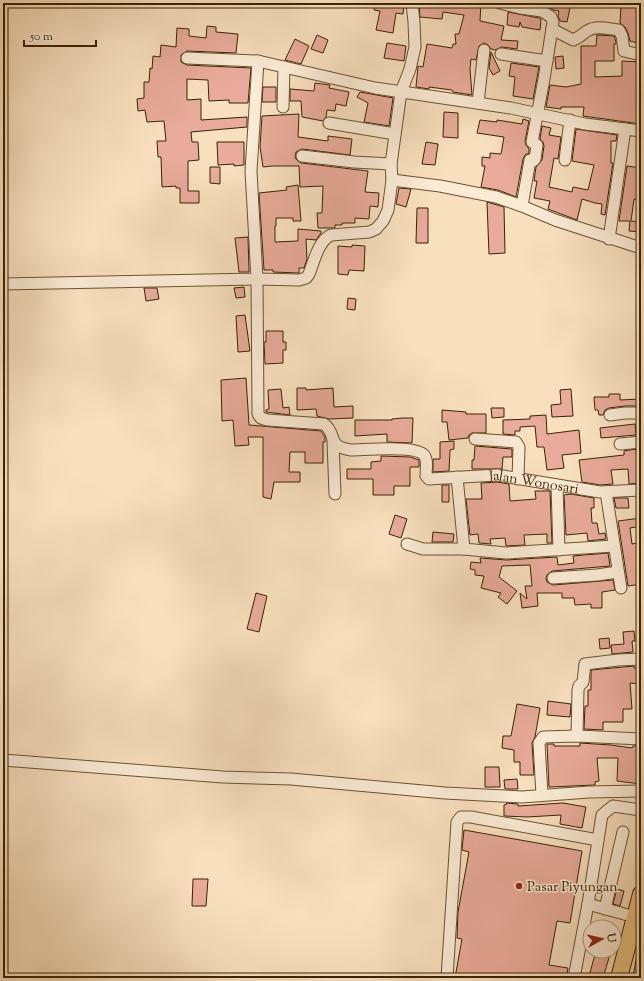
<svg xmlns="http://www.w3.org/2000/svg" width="644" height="981" font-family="'Sorts Mill Goudy',serif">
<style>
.building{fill:#e9ab9b;stroke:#3a2301}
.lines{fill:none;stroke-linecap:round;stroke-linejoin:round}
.minor-casing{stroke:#6a5230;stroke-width:13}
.highway-casing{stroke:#3a2301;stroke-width:18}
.minor{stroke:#faebd5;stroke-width:11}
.highway{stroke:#ecc07f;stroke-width:16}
.poi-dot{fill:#8f2418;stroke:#faebd5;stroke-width:1.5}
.labels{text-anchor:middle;stroke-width:3;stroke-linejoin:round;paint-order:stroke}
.street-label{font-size:14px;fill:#3a2301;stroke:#faebd5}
.poi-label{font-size:14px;fill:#3a2301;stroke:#faebd5;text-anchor:start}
</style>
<rect width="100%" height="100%" fill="#f8e0be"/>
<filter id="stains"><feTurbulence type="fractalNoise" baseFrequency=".005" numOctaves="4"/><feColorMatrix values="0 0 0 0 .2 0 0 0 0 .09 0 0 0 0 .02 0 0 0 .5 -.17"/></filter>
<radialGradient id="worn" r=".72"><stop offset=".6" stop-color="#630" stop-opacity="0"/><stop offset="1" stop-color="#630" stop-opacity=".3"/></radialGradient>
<path class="building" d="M375 3 404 4 403 14 396 13 393 33 376 30 380 11 374 10Z
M419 3H481L480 21 504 26 501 40 518 41 517 49 502 47 495 50 491 49 488 45 484 43 479 46 476 60 471 59 470 69 472 95 453 92 452 90 429 87V89L416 87 418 66 423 67 427 44 452 48 453 44H456L455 34H459L464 15 443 12 442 19 420 17Z
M535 3H571L567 22 560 21 558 16 559 11 554 10 543 4Z
M621 6H641V23L638 43 630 41 628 33 625 27 620 23Z
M508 12 539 18 541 19 540 30 522 27 520 22 519 27 507 25Z
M207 26 216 27V32L238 34 236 53 187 51 181 55V62L187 65 251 68 248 103H229V100L209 101 208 80 187 79V100L201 99V120L247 117V127L191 132 192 142H198L199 160 188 161V191H199V203H180V188H176V186L162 187 161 157H158L157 141H166L164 121 147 122 145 110 138 111 137 99 144 98V82H149L150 68 152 69 153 56 160 57 161 45 176 47 177 28 189 29V36L206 38Z
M317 35 328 40 323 53 311 49Z
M597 35 614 36 616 42V44H614V61H595V77L622 76V61L641 62V124L583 116 584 107H561V109L546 107 550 85 566 87 581 84V46H596Z
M295 39 309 46 301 64 285 60Z
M387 43 406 46 404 61 384 58Z
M491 52 500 71 493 75 489 68Z
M563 56 564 68 556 69 555 57Z
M511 63 539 67 533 99 513 96 515 77 509 76Z
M315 83 330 85 329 88 349 92 346 106 336 104 335 111 327 110 326 117 323 121 302 117 301 101H290V89L314 91Z
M263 87H276V102H262Z
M360 92 393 98 389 126 364 122 368 103 357 97Z
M444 112 458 113V138L443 137Z
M299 114 298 137 328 141V136L352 139 350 155 302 149 296 152 295 158 298 161 301 163 368 171 365 192 379 193 378 207 370 206 369 219 355 218V223H342V225H335V228H318L317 213H322L323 186 300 187 299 166H272L263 167 260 147 262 116Z
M523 119 529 121 525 141 526 145 529 149V153L525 155 523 159 516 197 498 190 481 187 485 166H482V157L490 158V153L501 154 504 137 477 133 480 120 497 122V120L522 124Z
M542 126 551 128 549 135 561 137 558 159 554 158 549 187 572 192 573 187 588 190 594 165 572 161 576 129 617 135 616 141H611V163H613L605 215 601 214 602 204 595 203 582 199 577 220 548 209 550 201 534 198 537 181H534L536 167 542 160 544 146 543 142 540 139Z
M217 142H244V165L234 166V164L218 165Z
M426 142 438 144 435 165 422 164Z
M627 166 641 168 639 189 641 190V200L634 199 631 221 641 222V232L629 231 630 221H619Z
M210 167H220V184L210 183Z
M298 185 301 221H293V218H276V226H275V242L298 241V229L321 231V233L316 240 306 239 307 259 304 268H299V273L273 272V270H264L259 193 287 190 286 187Z
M399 188 411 189 406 207 396 204Z
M487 202 504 207 505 253 489 254Z
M417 208H428V243H416Z
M248 237 249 272H239L235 238Z
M352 245 365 246 364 271 349 270 348 275 338 274V246L352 247Z
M244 287 245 297 236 298 234 288Z
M144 288H157L159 299 146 301Z
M348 298 356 299 355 310 347 309Z
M245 315 250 351 238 352 236 316Z
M266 331H283V342H286V350H283V363L265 364 264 342H266Z
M246 378 249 425 321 431 325 437V442H323V463H305V452H290L289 472H300V482H274L271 499 263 497V437H248L249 445 235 446 233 420 222 421 221 380Z
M297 388H306V390L333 388 334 407 353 406V418L329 419 317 416 316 409 297 410Z
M281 389 283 408 289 407 290 415 266 412V410L269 409 268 390Z
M571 389 573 416 552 417 551 405 561 404 560 390Z
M609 394H620V400L641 399V406H625L609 408 605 410 603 415H599L598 410H595L594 397H609Z
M491 408H504V417L492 418Z
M442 410 466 412V414H486V433H472L469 435 468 438 449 440 447 422H442Z
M546 415 547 434 579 430 581 453 562 455 564 468 547 470 544 447H537L535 426 520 427V431H515V435L503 434V420L530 419V416Z
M402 418H413L412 443 387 442V434L355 436V420H392V419Z
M635 424 636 435 601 438 600 428Z
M454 441V449L450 450 449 471 433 472V459H440V442Z
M475 446 512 449V457H503L502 469H472V460H474Z
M636 449 638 471 641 470V483L629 484 628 469 611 470 613 484 600 485 582 482 579 460 624 455V451Z
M381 456 410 457 419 460V467H410V486H394V495H373V479H347V469H371V462L381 461Z
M497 482 509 484 510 501 536 499 535 491H550L552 543H547V534L524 535 525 545 506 546 505 538 490 539 491 544 479 543 478 534 470 535 466 499H482L481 483Z
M442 485H449V502H442Z
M571 494 594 498V508H591L592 523H597L599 534 605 533 606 539 588 541 587 533 566 535 564 495Z
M614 498H628L629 508H616Z
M395 515 407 519 401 538 389 534Z
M641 518V526L630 528 632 544 641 542V584L628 586 618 521Z
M433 532 454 534 453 542H432Z
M608 553 610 566 552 571 547 575 546 578 547 582 553 585 613 580 615 590 602 592V608H591V604L575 605 574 598H562V593H537L538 606 522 608 520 593 527 599 525 586H532L530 565 502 566 499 577 517 591 507 604 498 597 501 593 481 588 484 576 475 575V570L470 569 471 562 481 563 480 558 506 560 557 557 558 565 574 563 573 556Z
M256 593 267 596 259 632 247 629Z
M634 631 635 641H632L633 652 612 654 611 645 624 644 623 632Z
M609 638 610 648 600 649 599 639Z
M634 666V668L641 669V684L630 683 632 709H623V722H603V730L584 729 585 706H588V690H591V670Z
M548 701 571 704 570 717 547 715Z
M517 704 540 708 535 737 532 743 534 775H520V762H514V750L502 748 503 736H511Z
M580 743 611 745 632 748 633 746H641V784L617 781 618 758H597L599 781 595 782V785L549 787 547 744H554V746H580Z
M485 767H499L500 787H485Z
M517 779 518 789H505L504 780Z
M506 803 518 804V806L563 803 586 807 582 828 560 824 561 815 527 817 504 816V805L507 804Z
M464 830 582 851 570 923 557 921 549 965 568 968 566 978H455L462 939 457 938 458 912 469 852 462 850Z
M193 879H208L206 906H192Z
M617 889 624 891 620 906 613 904Z
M596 951H611L603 978 589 976Z
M637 954 641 955V978L633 976Z"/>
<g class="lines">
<g class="minor-casing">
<g id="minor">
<path id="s1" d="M412 3 414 22 415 47 410 69 401 92 391 164 392 180 388 210 383 221 376 229 369 232 331 235C318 241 314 262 309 274L306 278 299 280 257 279 258 414 261 418 267 420 324 424C338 434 325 446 351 450 365 450 415 445 424 455 428 460 426 470 426 476L429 479 497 475 600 492 641 490"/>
<path d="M500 3 520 8 542 11 551 17 553 22 544 79 532 142 537 145 535 159 533 161 530 160 522 206"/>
<path d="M552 29 573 40C579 38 582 34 587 31 596 25 609 29 619 30L622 36 624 51 641 55"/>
<path d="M501 54 547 61"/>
<path d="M187 58 258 61"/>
<path d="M478 103 484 50"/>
<path d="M283 107 284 67"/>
<path d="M329 123 395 134"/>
<path d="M302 156 354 162 391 164"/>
<path d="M565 160 570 120"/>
<path d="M392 180 440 186 496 197 522 206 555 220 641 248"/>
<path d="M609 239 625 129"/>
<path d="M3 284 257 279 251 171 258 61 375 88 511 108 585 124 641 131"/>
<path d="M610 415 625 413H641"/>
<path d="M475 439 516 442 519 447 518 479"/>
<path d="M333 442 335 494"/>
<path d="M620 444 641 442"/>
<path d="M457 477 464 549 506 553 614 546"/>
<path d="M557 486 559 550"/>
<path d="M606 492 621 588"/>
<path d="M407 544 423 549H464"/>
<path d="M553 578 597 575 618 572"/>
<path d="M577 736 578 690 579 686 583 682 585 664 618 660 641 659"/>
<path d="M3 760 223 777 291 779 445 793 522 797 589 792 641 791"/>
<path d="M542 795 539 743 543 737 577 736 641 739"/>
<path d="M588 904 635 917"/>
<path d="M605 909 623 832"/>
<path d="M447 978 457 822 461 817H471L598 840"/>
<path d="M574 978 588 904 602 815 613 806 641 810"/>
</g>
</g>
<g class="highway-casing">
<path id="highway" d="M619 978 641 894"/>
</g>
<use href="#minor" class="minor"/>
<use href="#highway" class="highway"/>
</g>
<circle class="poi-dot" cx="519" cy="886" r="4"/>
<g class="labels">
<g class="street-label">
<text dy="5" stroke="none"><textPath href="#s1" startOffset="828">Jalan Wonosari</textPath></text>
</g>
<g class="poi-label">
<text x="527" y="891">Pasar Piyungan</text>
</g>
</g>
<rect width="644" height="981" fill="none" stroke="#f8e0be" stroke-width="16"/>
<rect x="4" y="4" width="636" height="973" fill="none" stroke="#3a2301" stroke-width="2"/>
<rect x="8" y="8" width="628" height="965" fill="none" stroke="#3a2301"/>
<g transform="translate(602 939) rotate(82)"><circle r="19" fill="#faebd5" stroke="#ad9b80"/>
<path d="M0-3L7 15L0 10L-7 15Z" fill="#8f2418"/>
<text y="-6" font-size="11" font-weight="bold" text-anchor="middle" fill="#3a2301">U</text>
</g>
<path d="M24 40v6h72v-6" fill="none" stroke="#3a2301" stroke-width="2"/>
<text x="30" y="40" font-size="12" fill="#3a2301" stroke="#faebd5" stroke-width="3" paint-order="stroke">50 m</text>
<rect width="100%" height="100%" filter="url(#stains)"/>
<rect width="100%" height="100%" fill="url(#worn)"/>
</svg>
